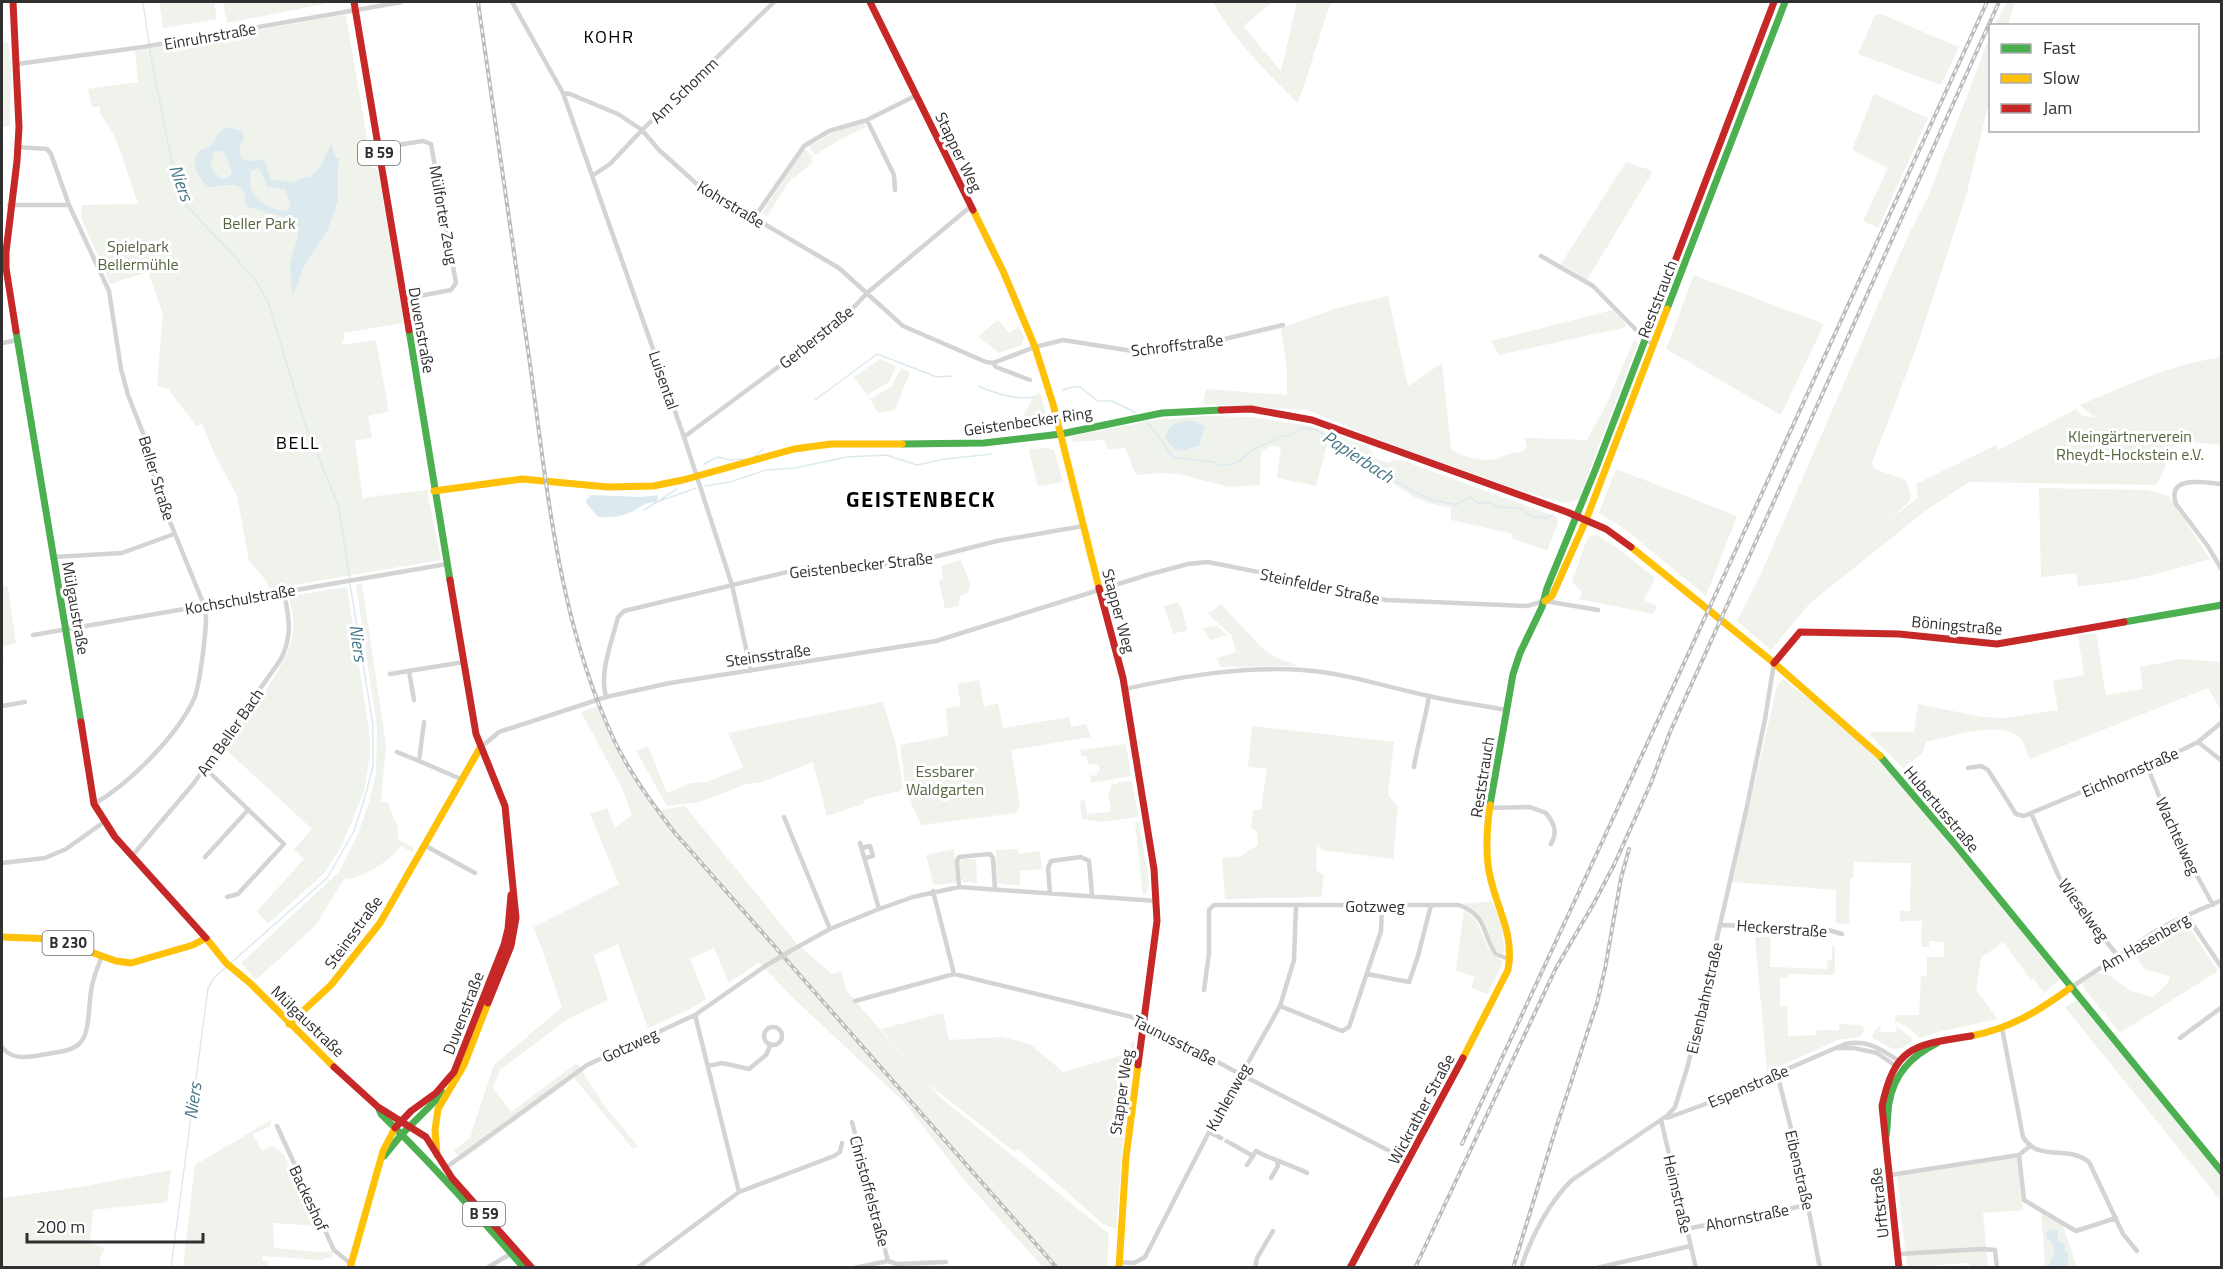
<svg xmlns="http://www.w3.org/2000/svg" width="2223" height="1269" font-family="'Titillium Web',sans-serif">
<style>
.green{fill:#f0f2ec;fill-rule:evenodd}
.water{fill:#dceaf0;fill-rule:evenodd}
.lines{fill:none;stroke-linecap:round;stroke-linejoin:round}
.stream{stroke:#dceaf0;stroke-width:1.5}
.street-tunnel{stroke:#d6d6d6;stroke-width:4.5;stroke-dasharray:4.5 2;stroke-linecap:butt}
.street{stroke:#d4d4d4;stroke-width:4.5}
.fast{stroke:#4caf50;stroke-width:7}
.slow{stroke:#ffc107;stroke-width:7}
.jam{stroke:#c62828;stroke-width:7}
.rail-casing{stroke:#bcbcbc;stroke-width:4}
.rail{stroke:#fff;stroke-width:1.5;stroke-dasharray:4.5;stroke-linecap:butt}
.street-bridge{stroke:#d4d4d4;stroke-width:4.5}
.labels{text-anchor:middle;stroke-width:6;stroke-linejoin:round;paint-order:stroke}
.shield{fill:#fff;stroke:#6e6e6e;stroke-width:1.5}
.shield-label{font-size:15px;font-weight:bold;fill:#303030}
.street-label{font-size:16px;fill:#303030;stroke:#fff}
.park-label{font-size:16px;fill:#576741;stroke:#fff}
.neighbourhood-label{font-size:18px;letter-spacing:1.5px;fill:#000;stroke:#fff}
.water-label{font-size:18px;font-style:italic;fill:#467689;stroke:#fff}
.district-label{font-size:22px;font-weight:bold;letter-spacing:1.5px;fill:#000;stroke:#fff}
</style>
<rect width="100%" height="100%" fill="#fff"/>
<path class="green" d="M159 2H214L217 19 163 28Z
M223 2H333L227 23Z
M1213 2H1273L1243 26 1281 71 1297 2H1331L1298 103C1270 76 1231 37 1213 2Z
M2007 2H2015L2008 25H1995Z
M1881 14 1959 47 1941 85 1858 54 1875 15Z
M343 15 346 16 372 167 378 171 404 323 343 333 344 339 341 345 376 340 389 412 368 416 372 438 355 441 363 501 364 498 369 497 427 490 441 560 269 589 267 582 249 561 237 496 215 455 202 424 196 426 168 389 157 386 163 314 148 272 110 284 81 217 82 205 138 204 123 159 113 133 100 113V107H92L88 89 138 82 135 51Z
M1990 36V98L1966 196 1917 346 1872 463 1875 469 1903 479 1907 482 1911 497 1909 502 1887 521 1918 498 1916 484 1996 445 1999 450 2076 409 2083 416 2094 417 2080 405C2124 387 2171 364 2218 358L2221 351V445L2176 440 2160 479 2155 485 1969 482 1925 511 1810 603 1771 650 1737 621 1760 576 1908 236 1928 197Z
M2 41 9 43 11 63 10 127 2 126Z
M1874 94 1928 118 1878 228 1863 221 1888 168 1852 150Z
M864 123 866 127 839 140 815 155 809 146 834 132Z
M805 149 813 157 811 159 813 162 794 178 792 177 767 216 762 213 797 159Z
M1626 162 1653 171 1587 280 1561 264Z
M1694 275 1824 324 1781 415 1666 349Z
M1388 296 1408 386 1442 363 1451 448C1457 457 1486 462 1496 459 1499 459 1502 456 1505 455 1514 452 1519 455 1527 447L1525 439 1527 438 1587 440 1606 405 1634 340 1638 343 1579 498 1573 502 1564 503 1510 487 1372 437 1308 410 1203 404 1206 389 1287 395V369L1281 328 1337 308Z
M1613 310 1623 320 1627 327 1499 355 1491 341Z
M998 320 1009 333 1018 327V325L1024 337 1022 345 999 353 978 337Z
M880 359 896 366 889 382 867 395 854 377Z
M901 368 910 372 895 410 878 413 870 399 892 386Z
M1038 393 1041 395 1047 420 1041 427 1016 431 1033 397Z
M1207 416 1251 417 1311 426 1368 447 1377 459 1387 463 1394 460H1401L1557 517 1558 523 1547 551 1512 538 1513 534 1451 520V508L1429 503 1414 497 1328 441 1316 486 1277 478 1281 447 1270 446 1261 452 1260 485 1229 487 1179 474 1163 473 1136 475 1125 448 1108 449 1104 440 1073 442 1072 436 1156 420ZM1193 421 1205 426 1201 443 1191 450H1176Z
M1048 448 1054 450 1063 482 1040 486 1037 485 1029 449Z
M1616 469 1737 516 1706 596 1626 530 1599 513Z
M2039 488 2147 490 2169 496 2210 559C2166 572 2123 584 2078 586L2076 573 2041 577Z
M1596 535 1615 546 1655 578 1644 600 1657 606 1653 614 1579 599 1582 592 1572 582 1587 539 1590 536Z
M961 560 970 584 968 593 960 596 958 606 945 609 939 580 943 579 941 566Z
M2 580 4 586 8 587 16 643 2 647 4 661 2 662Z
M362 584 386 745 381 801 390 803 389 806 398 828V839L414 848 412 852 401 846C390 861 362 879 344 879L315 926 256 980 241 963 339 872 358 834 369 802 376 774 377 728 356 585Z
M347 587 369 730 370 755 364 792 342 845 325 872 268 924 257 911 304 859 294 849 312 829 224 748C244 719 289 666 293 633 295 621 291 607 289 596Z
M1178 602 1182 610 1187 630 1173 634 1164 606Z
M1221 604 1262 648 1277 658 1298 666 1220 667 1217 658 1236 652 1232 636 1208 614Z
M1217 626 1227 635 1210 640 1203 628Z
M2096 633 2106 695 2143 689 2140 667 2181 659 2221 662V710L2208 688 2030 759C2027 753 2025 743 2020 738 2002 719 1949 737 1926 742L1922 754 1903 768 1870 735V732H1914L1918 704 1982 717 2005 718 2058 710 2053 681 2084 675 2078 636Z
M1783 679 1855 735 1892 774 2060 979 2044 993 2033 978 2031 980 2003 942 1981 958 1976 990 1998 1019 1938 1032 1920 1038 1906 1026 1895 1022V1015H1919L1921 976H1927V957H1944V942L1929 941V947H1921L1922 921H1900V911H1910L1911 863 1854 862 1853 878 1850 879 1849 924 1836 923V890L1732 882 1777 686Z
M979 680 984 707 998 703 1003 728 1069 717 1071 727 1086 724 1091 737 1011 750 1020 806 1016 813 921 825 912 805 907 783 905 784 900 745 948 736 946 708 961 706 957 684Z
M883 702 896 745 903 787 900 791 866 799 863 804 827 816 813 762 762 782 746 784 700 802 667 806 636 751 648 746 667 793 691 783 707 782 743 767 728 733Z
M597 706 623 762 655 811 685 806 797 944 832 974 841 971 846 990 924 1080 881 1029 943 1013 949 1040 1001 1037 1030 1044 1063 1072 1123 1055V1058L1130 1050 1131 1041H1135L1125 1119 1116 1229 1103 1224 1018 1149 1015 1152 927 1083 941 1098 1109 1234 1107 1267H1043L964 1180 905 1103 790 995 759 962 729 983 714 948 690 959 706 999 694 1007 648 1028 618 944 594 955 608 1000 566 1020 500 1070 493 1087 511 1112 577 1063 603 1104 638 1146 633 1149 574 1078 462 1160 454 1150 470 1138 494 1065 562 1007 534 927 619 884 590 814 607 808 615 828 632 815 622 788 581 712Z
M1252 726 1394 742 1388 795 1398 806 1393 859 1322 850 1317 845 1316 870 1324 875 1321 897 1225 899 1222 858 1241 856 1258 845 1257 833 1251 827 1253 810H1261L1267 769 1248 767Z
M1126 744 1131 776 1091 783 1090 776 1097 775V771H1100L1099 765 1088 764 1086 756H1082L1080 750Z
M1132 781 1138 817 1101 822 1082 819 1080 801 1085 800 1087 814 1109 812 1111 807 1108 793 1110 791 1112 783 1116 785 1119 782Z
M1135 822H1139L1149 882 1147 892 1143 895Z
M954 849 957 880 955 883 935 885 933 884 926 855Z
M1018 849 1019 854 1040 851 1042 869 1020 871V885L999 884 997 882 996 850Z
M962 859H976L977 883 963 882 961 880 960 862Z
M1492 901 1501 923 1505 951 1502 954C1490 947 1490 929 1482 919 1476 911 1470 908 1462 904Z
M1464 910C1477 918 1481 929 1486 943 1489 951 1496 957 1503 962L1488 994 1471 988 1475 977 1456 970Z
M2177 923 2189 927 2218 971 2120 1033 2083 987V982L2098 973 2109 975 2131 991 2153 997 2168 983 2170 976 2144 969 2133 951Z
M1755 937H1771L1770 967 1827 969V961L1832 960V945H1835V975L1788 974 1787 978H1780V1006H1787L1788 1036 1816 1035 1817 1030H1839V1024L1861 1025 1865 1030 1860 1037 1838 1040 1767 1072Z
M2077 1000 2221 1177V1201L2065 1007Z
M1879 1027H1880L1881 1032H1896L1897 1027 1911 1037 1912 1042C1892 1055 1892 1047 1872 1038L1874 1031Z
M271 1120V1126L253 1134 262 1151 271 1146 275 1147 284 1155 318 1226 273 1223 274 1248 319 1252 332 1251 333 1256 321 1260 263 1256 262 1261H268V1267H183L195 1165Z
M2017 1157 2023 1210 1983 1213 1988 1267H1970L1969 1263 1907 1267 1897 1176Z
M171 1170 167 1202 93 1210 90 1243 105 1248 100 1258V1267H2V1198L80 1187Z
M2041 1211 2063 1225 2077 1267H2043L2045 1263Z"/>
<path class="water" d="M227 127 241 131 244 137C240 146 237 150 243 160L251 161 261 159 265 162 271 180 293 182 302 178 311 177 321 165 331 144 336 157 340 159 338 165V201L327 231 304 266 295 291 292 294 290 264 298 235 295 225 288 218 248 207C245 202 246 197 244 192 239 179 218 188 208 187 200 179 188 163 199 152 202 149 208 148 211 145 219 137 215 133 227 127ZM214 151H221L227 157 232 173 229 177 221 179 210 167ZM258 168 261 171 267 187 285 189 291 206 289 210C276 212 257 203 252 191 249 185 251 177 251 171Z
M1193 421 1205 426 1200 445 1185 451 1176 450 1165 439C1168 424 1178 420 1193 421Z
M591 495 641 497 658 495 657 502C642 503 644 506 631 512 620 517 610 518 598 517L587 504 586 500Z
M2052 1229 2058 1231V1241L2065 1244 2064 1251 2068 1252V1267H2047C2051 1262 2057 1250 2053 1244 2051 1242 2048 1240 2046 1237V1232Z"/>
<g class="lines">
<path class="stream" d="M143 2 150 51 175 179 185 204 234 256 255 280 268 301 304 421 338 505 350 579
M978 386C996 394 1015 400 1035 397
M1063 390 1072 387H1080L1098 401H1112L1135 412
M815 400 877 354 937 377 952 376
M1146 421 1164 443 1169 453 1174 457 1213 462 1222 466 1238 462 1254 449 1283 436H1289L1300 428 1315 429 1349 448 1373 467 1414 492 1433 500 1456 505 1470 497 1480 504 1489 502 1498 507 1519 508 1532 516 1546 518 1553 515
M755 456 763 449
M704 464 718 457 731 460 745 459
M705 486 730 482 766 470 795 468 847 457 886 455 917 465 945 459 992 454
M660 500 677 489
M644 510 657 502 696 488
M232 962 327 878 354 831 365 797 373 766V725L350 584
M171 1268 208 988 214 978 226 967"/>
<path class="street-tunnel" d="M1219 1137 1230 1143"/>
<path class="street" d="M512 2 563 93 570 94 618 114 642 130 659 150 698 185 839 268 903 326 986 362 993 363 1035 347 1063 340 1139 352 1208 343 1283 325
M17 64 143 47 402 2
M563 93 684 437 732 585 751 671
M867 120 894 175 895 190
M18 147 47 149 51 154 69 205 109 291 121 369 128 395 152 456 154 477 159 495 204 605 206 617C206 632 200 685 194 699 177 736 129 784 94 804
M378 148 423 141 431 144 456 283 451 290 403 299
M592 176 610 164 642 130 774 2
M9 205H69
M754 218 804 146 829 131 867 120 917 95
M1541 256 1593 286 1645 339 1654 345
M2 343 18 340
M993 363 996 367 1030 380
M684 437 844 318 867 293 970 207
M2222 484C2205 483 2166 474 2176 504L2207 545 2222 570
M54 557 122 553 174 534
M33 635 447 564
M409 671 414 700
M390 674 464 662
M1125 689C1184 676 1242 666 1303 670 1345 673 1387 687 1429 696 1454 702 1480 705 1506 710
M606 697C599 672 612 642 618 617L624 611 804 568H834L918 561 997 541 1083 526
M2 706 25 702
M424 722 419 761 461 779
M2198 742 2222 761
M480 748 499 732 606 697 670 683 936 641 1147 575 1188 564 1208 562 1314 583 1386 600 1527 606 1545 601 1598 610
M397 752 419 761
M2147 766 2175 835 2213 905
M1414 767C1418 743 1425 721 1429 696
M205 768 284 844 238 894 227 897
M1968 768 1981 766 1988 770 2016 814 2024 816 2031 813 2059 877 2085 915 2118 956
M1489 808 1530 807 1546 813C1554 823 1558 832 1551 844
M2031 813 2184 749 2198 742 2222 722
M784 817 830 929
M860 843 879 909
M424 845 475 873
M862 848 870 846 873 856 865 858
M132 856 194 783 281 659C293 634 289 619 284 592
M205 857 248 810
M2 863 45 858 66 849 104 822
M959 887 957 861 959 857 990 854 993 858 995 889
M933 891 954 974
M1050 893 1048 868 1051 861 1081 857 1089 861 1092 895
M2187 916 2222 968
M1721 925 1825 929 1842 934
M792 950 830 929 879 909 913 897 959 887 1157 901
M1367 974 1409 982 1418 956 1431 905
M2070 988 2153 933 2174 921 2222 900
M1204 990 1209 953V910L1214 905H1459C1489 917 1481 933 1496 954L1511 960
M855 1001 954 974 1136 1018 1240 1074 1409 1161
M1280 1006 1342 1031 1349 1027 1381 931 1382 906
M695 1015 739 1192
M764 1036a9 9 0 1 1 18 0a9 9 0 1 1-18 0Z
M2002 1028 2023 1137C2039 1163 2066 1144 2089 1162L2123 1234 2137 1251
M2180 1038 2222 1007
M2 1047C10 1058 22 1058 35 1056 48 1053 69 1053 79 1044 91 1034 88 1001 92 986 94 975 98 966 102 956
M1838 1048H1854L1877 1053 1897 1067
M708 1066 722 1063 749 1069 766 1055 771 1044
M1777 1073 1799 1160 1820 1268
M1667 1118 1711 1102 1845 1044C1867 1039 1881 1049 1899 1061
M1661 1120 1696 1268
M852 1122 888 1261
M277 1126 334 1250 351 1264
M1209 1132 1219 1137
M1230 1143 1253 1156 1256 1151C1273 1160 1289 1164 1307 1173
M2030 1146 2019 1155 2024 1200 2076 1231 2116 1218
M1247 1165 1253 1156
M444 1169 587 1065 695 1015 767 965
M1890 1175 2019 1155
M1271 1178 1278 1166 1277 1162
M1686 1229 1808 1205
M1898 1254 1982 1249 1995 1250 1997 1267
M1119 1262 1134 1263 1145 1257 1209 1132 1280 1006 1294 960 1296 906
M487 1268 512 1253
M637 1268 739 1192 834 1156 840 1152 842 1143
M854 1268 888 1261 897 1264 946 1262
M1255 1268 1257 1258 1273 1231
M1521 1268C1531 1237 1549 1202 1572 1180L1668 1115 1675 1107 1688 1065 1746 811 1765 719 1774 663
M1597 1268 1690 1246"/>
<path class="fast" d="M1667 309 1785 2
M409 330 450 580
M16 331 81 722
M902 444 984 443 1061 434 1162 413 1221 410
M2124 622 2222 605
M1880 756 1954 843 2222 1172
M1490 805 1513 674 1520 653 1542 607 1547 588 1596 468 1656 311
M379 1109 381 1114C431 1163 478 1215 524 1268
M402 1134 443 1093
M1886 1136C1888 1125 1887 1114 1889 1103 1894 1074 1911 1056 1937 1043
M384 1156 402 1134"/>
<path class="slow" d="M973 210 1003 271 1035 347 1053 404 1099 588
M434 491 522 479 608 487 653 486 683 480 794 449 831 444H902
M1631 547 1774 663 1880 756
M1545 601 1552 596 1586 520 1667 309
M2 937 54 939 116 961 131 963 193 945 206 938 226 963 250 983 334 1067
M289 1024 331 985 380 923 480 748
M1971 1036C2009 1029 2039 1011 2070 988
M1463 1058 1508 970C1515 931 1495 907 1489 871 1485 849 1487 827 1490 805
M437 1155 435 1130 438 1109 464 1065 488 1003
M350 1268 383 1151 395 1128
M1119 1268 1126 1157 1138 1065"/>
<path class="jam" d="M13 2 19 127 17 161 6 252V268L16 331
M354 2 409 330
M870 2 973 210
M1656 311 1774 2
M1221 410 1251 409 1312 420 1567 512 1606 529 1631 547
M450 580 476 734 505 806 516 918 511 946 488 1003
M1099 588 1123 678 1154 869 1157 921 1138 1065
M1774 663 1800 632 1899 634 1997 644 2124 622
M81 722 94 804 115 837 206 938
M334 1067 378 1107 426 1137 452 1178 532 1268
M395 1128 411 1111 436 1093 454 1072 504 945 508 929 511 895
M1350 1268 1463 1058
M1899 1268 1882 1106C1895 1045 1915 1045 1971 1036"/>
<g class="rail-casing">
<path id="rail" d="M478 2C495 120 512 239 529 357 547 486 558 622 615 742 631 775 652 804 675 833L1057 1268
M1462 1144 1603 840 1987 2
M1415 1268 1556 968 1594 903 1614 865 1651 783 1670 732 1999 2
M1513 1268 1556 1128 1597 1003 1605 969 1621 878 1629 849"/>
</g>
<use href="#rail" class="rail"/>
<path class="street-bridge" d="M767 965 792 950"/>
</g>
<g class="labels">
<g class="shield">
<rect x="358" y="141" width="42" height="24" rx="4.5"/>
<rect x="42.5" y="931" width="51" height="24" rx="4.5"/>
<rect x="463" y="1202" width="42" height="24" rx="4.5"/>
</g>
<g class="shield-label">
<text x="379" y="158">B 59</text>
<text x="68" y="948">B 230</text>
<text x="484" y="1219">B 59</text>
</g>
<g class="street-label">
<text transform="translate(210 36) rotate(-10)" y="6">Einruhrstraße</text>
<text transform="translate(684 90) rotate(-44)" y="6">Am Schomm</text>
<text transform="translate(959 152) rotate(64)" y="6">Stapper Weg</text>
<text transform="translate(731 204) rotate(31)" y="6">Kohrstraße</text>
<text transform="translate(444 215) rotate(80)" y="6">Mülforter Zeug</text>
<text transform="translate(1657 299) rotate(-69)" y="6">Reststrauch</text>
<text transform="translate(422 330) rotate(80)" y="6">Duvenstraße</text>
<text transform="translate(816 337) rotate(-39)" y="6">Gerberstraße</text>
<text transform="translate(1177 345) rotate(-7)" y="6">Schroffstraße</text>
<text transform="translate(664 380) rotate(71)" y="6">Luisental</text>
<text transform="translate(1028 421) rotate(-8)" y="6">Geistenbecker Ring</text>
<text transform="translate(157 478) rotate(73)" y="6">Beller Straße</text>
<text transform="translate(861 565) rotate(-6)" y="6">Geistenbecker Straße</text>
<text transform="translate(1320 586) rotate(12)" y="6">Steinfelder Straße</text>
<text transform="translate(240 599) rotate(-10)" y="6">Kochschulstraße</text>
<text transform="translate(76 608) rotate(80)" y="6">Mülgaustraße</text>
<text transform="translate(1119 611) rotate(75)" y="6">Stapper Weg</text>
<text transform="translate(1957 625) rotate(5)" y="6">Böningstraße</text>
<text transform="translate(768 655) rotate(-8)" y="6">Steinsstraße</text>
<text transform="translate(230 732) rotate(-55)" y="6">Am Beller Bach</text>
<text transform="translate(2130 772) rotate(-23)" y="6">Eichhornstraße</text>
<text transform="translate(1482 777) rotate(-81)" y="6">Reststrauch</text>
<text transform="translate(1942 809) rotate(50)" y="6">Hubertusstraße</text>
<text transform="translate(2178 836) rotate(65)" y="6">Wachtelweg</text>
<text x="1375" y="912">Gotzweg</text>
<text transform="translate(2084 910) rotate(54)" y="6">Wieselweg</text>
<text transform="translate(1782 928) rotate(4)" y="6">Heckerstraße</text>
<text transform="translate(353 932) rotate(-54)" y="6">Steinsstraße</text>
<text transform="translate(2145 942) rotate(-30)" y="6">Am Hasenberg</text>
<text transform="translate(1704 998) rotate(-77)" y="6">Eisenbahnstraße</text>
<text transform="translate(463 1013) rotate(-69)" y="6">Duvenstraße</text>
<text transform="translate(308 1021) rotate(44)" y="6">Mülgaustraße</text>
<text transform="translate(1175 1040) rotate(27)" y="6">Taunusstraße</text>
<text transform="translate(630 1045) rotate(-25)" y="6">Gotzweg</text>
<text transform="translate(1748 1086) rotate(-23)" y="6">Espenstraße</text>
<text transform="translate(1121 1092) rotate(-82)" y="6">Stapper Weg</text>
<text transform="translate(1228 1097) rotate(-61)" y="6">Kuhlenweg</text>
<text transform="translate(1421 1109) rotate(-62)" y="6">Wickrather Straße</text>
<text transform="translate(1800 1170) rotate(77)" y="6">Eibenstraße</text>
<text transform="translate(870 1191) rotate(75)" y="6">Christoffelstraße</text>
<text transform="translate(1678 1194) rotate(77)" y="6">Heimstraße</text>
<text transform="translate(309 1198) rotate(65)" y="6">Backeshof</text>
<text transform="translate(1879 1203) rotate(-96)" y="6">Urftstraße</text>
<text transform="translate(1747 1217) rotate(-11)" y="6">Ahornstraße</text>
</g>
<g class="park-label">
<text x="259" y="229">Beller Park</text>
<text x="138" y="252">Spielpark<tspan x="138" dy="18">Bellermühle</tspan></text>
<text x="2130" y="442">Kleingärtnerverein<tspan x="2130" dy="18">Rheydt-Hockstein e.V.</tspan></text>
<text x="945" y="777">Essbarer<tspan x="945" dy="18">Waldgarten</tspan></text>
</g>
<g class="neighbourhood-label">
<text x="609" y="43">KOHR</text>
<text x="298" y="449">BELL</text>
</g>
<g class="water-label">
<text transform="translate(181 183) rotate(70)" y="6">Niers</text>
<text transform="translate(1358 457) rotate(33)" y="6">Papierbach</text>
<text transform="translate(358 643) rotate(82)" y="6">Niers</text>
<text transform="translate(193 1101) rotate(-82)" y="6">Niers</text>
</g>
<g class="district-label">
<text x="921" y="507">GEISTENBECK</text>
</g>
</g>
<rect width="2223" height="1269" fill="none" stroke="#303030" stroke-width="6"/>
<rect x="1989" y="24" width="210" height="108" fill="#ffffff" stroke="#acacac" stroke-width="1.5"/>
<rect x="2001" y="44" width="30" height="9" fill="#4caf50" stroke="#acacac" stroke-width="1.5"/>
<text x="2043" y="54" font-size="18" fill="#303030">Fast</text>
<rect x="2001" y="74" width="30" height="9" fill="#ffc107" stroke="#acacac" stroke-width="1.5"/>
<text x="2043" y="84" font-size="18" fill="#303030">Slow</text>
<rect x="2001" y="104" width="30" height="9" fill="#c62828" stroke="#acacac" stroke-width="1.5"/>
<text x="2043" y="114" font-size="18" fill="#303030">Jam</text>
<path d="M27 1233v9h176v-9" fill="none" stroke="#303030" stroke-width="3"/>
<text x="36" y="1233" font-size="18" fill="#303030" stroke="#ffffff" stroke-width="4.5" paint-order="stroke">200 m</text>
</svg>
